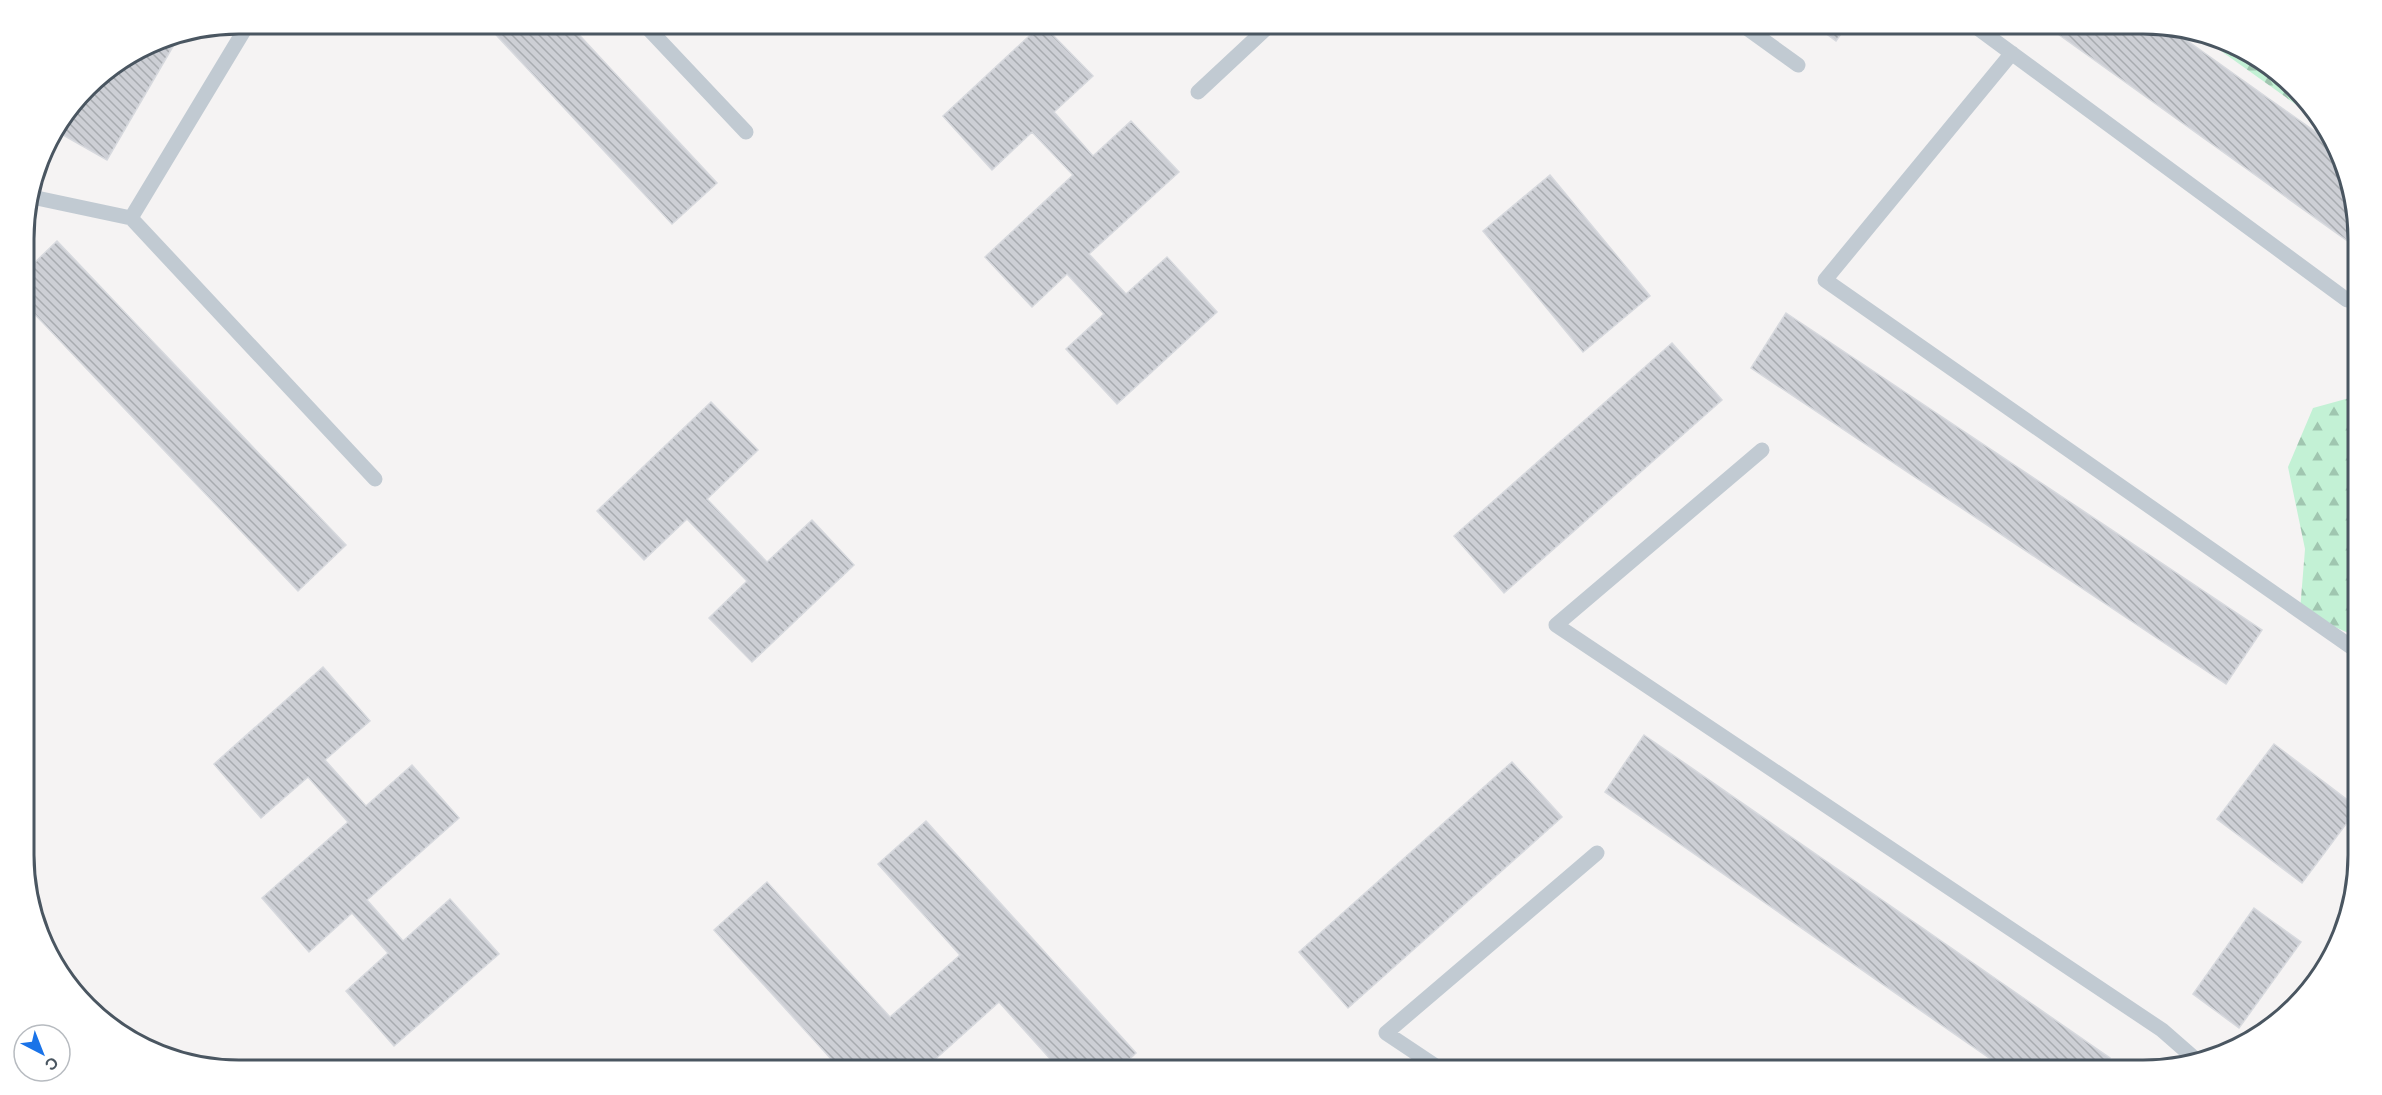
<svg xmlns="http://www.w3.org/2000/svg" width="2382" height="1095" font-family="'DM Sans',sans-serif">
<style>
.forest{fill:url(#forest-firs)}
.building{fill:url(#building-back-hatch);stroke:#d7d9de;stroke-width:1.5}
.lines{fill:none;stroke-linecap:round;stroke-linejoin:round}
.lane{stroke:#c1cad2;stroke-width:15}
.rim{fill:none;stroke:#4a5661;stroke-width:3}
</style>
<defs>
<pattern id="forest-firs" width="22" height="20" patternUnits="userSpaceOnUse" patternTransform="scale(1.5)"><rect width="22" height="20" fill="#c3f1d5"/><path d="M5 1l3.5 6h-7zM16 11l3.5 6h-7z" fill="#a0c6b0"/></pattern>
<pattern id="building-back-hatch" width="6" height="6" patternUnits="userSpaceOnUse" patternTransform="scale(1.5)"><rect width="6" height="6" fill="#cdcfd5"/><path d="M-1 5l2 2M0 0l6 6M5-1l2 2" fill="none" stroke="#a8abb0"/></pattern>
</defs>
<rect width="100%" height="100%" fill="#f5f3f3"/>
<path class="forest" d="M2200 36 2225 41 2314 109 2319 121Z
M2353 397 2357 402V637L2300 611 2305 549 2288 467 2313 408Z"/>
<path class="building" d="M486 24H569L717 183 672 224Z
M1042 24 1093 76 1054 112 1093 156 1131 121 1179 172 1089 254 1126 294 1167 257 1217 312 1117 404 1066 349 1104 314 1067 274 1032 307 985 257 1073 175 1032 132 992 170 943 116Z
M1813 24H1848L1836 41Z
M2044 24H2142L2172 30 2327 140 2356 212V247Z
M179 36 107 160 56 131 97 78 157 40Z
M1550 175 1650 296 1583 352 1483 231Z
M57 241 346 545 298 591 25 304V272Z
M1786 313 2262 630 2226 684 1751 368Z
M1672 343 1722 400 1504 593 1454 536Z
M711 402 758 450 707 499 767 562 812 520 854 565 752 662 709 618 747 581 687 519 644 560 597 511Z
M323 667 370 721 325 760 366 806 412 765 459 818 367 900 403 941 450 899 499 954 394 1046 346 991 388 953 352 913 309 952 262 898 348 822 308 777 261 818 214 764Z
M1644 735 2110 1058 2102 1071H2008L1605 792Z
M2274 744 2358 808 2302 883 2217 819Z
M1512 762 1562 817 1348 1008 1299 952Z
M926 821 1136 1053 1117 1071H1061L999 1002 931 1063 938 1071H842L714 930 767 882 890 1017 960 955 878 864Z
M2254 908 2301 942 2239 1028 2193 994Z"/>
<g class="lines">
<path class="lane" d="M248 24 131 218 375 479
M644 24 746 132
M1741 24 1798 65
M1972 24 2347 300H2356
M2012 53 1825 280 2357 651
M1198 92 1271 24
M32 197 131 218
M1762 450 1556 625 2162 1030 2194 1058
M1443 1071 1386 1033 1597 853"/>
</g>
<path d="M0 0H2382V1095H0ZM239 34H2143A205 205 0 0 1 2348 239V855A205 205 0 0 1 2143 1060H239A205 205 0 0 1 34 855V239A205 205 0 0 1 239 34Z" fill="#fff" fill-rule="evenodd"/>
<path class="rim" d="M239 34H2143A205 205 0 0 1 2348 239V855A205 205 0 0 1 2143 1060H239A205 205 0 0 1 34 855V239A205 205 0 0 1 239 34Z"/>
<g transform="translate(42 1053) rotate(138)"><circle r="28" fill="#ffffff" stroke="#b7bbc0" stroke-width="1.5"/>
<path d="M0-4.5L10 22L0 15L-10 22Z" fill="#1a73e8"/>
<text y="-9" font-size="16" font-weight="bold" text-anchor="middle" fill="#4a5661">С</text>
</g>
</svg>
